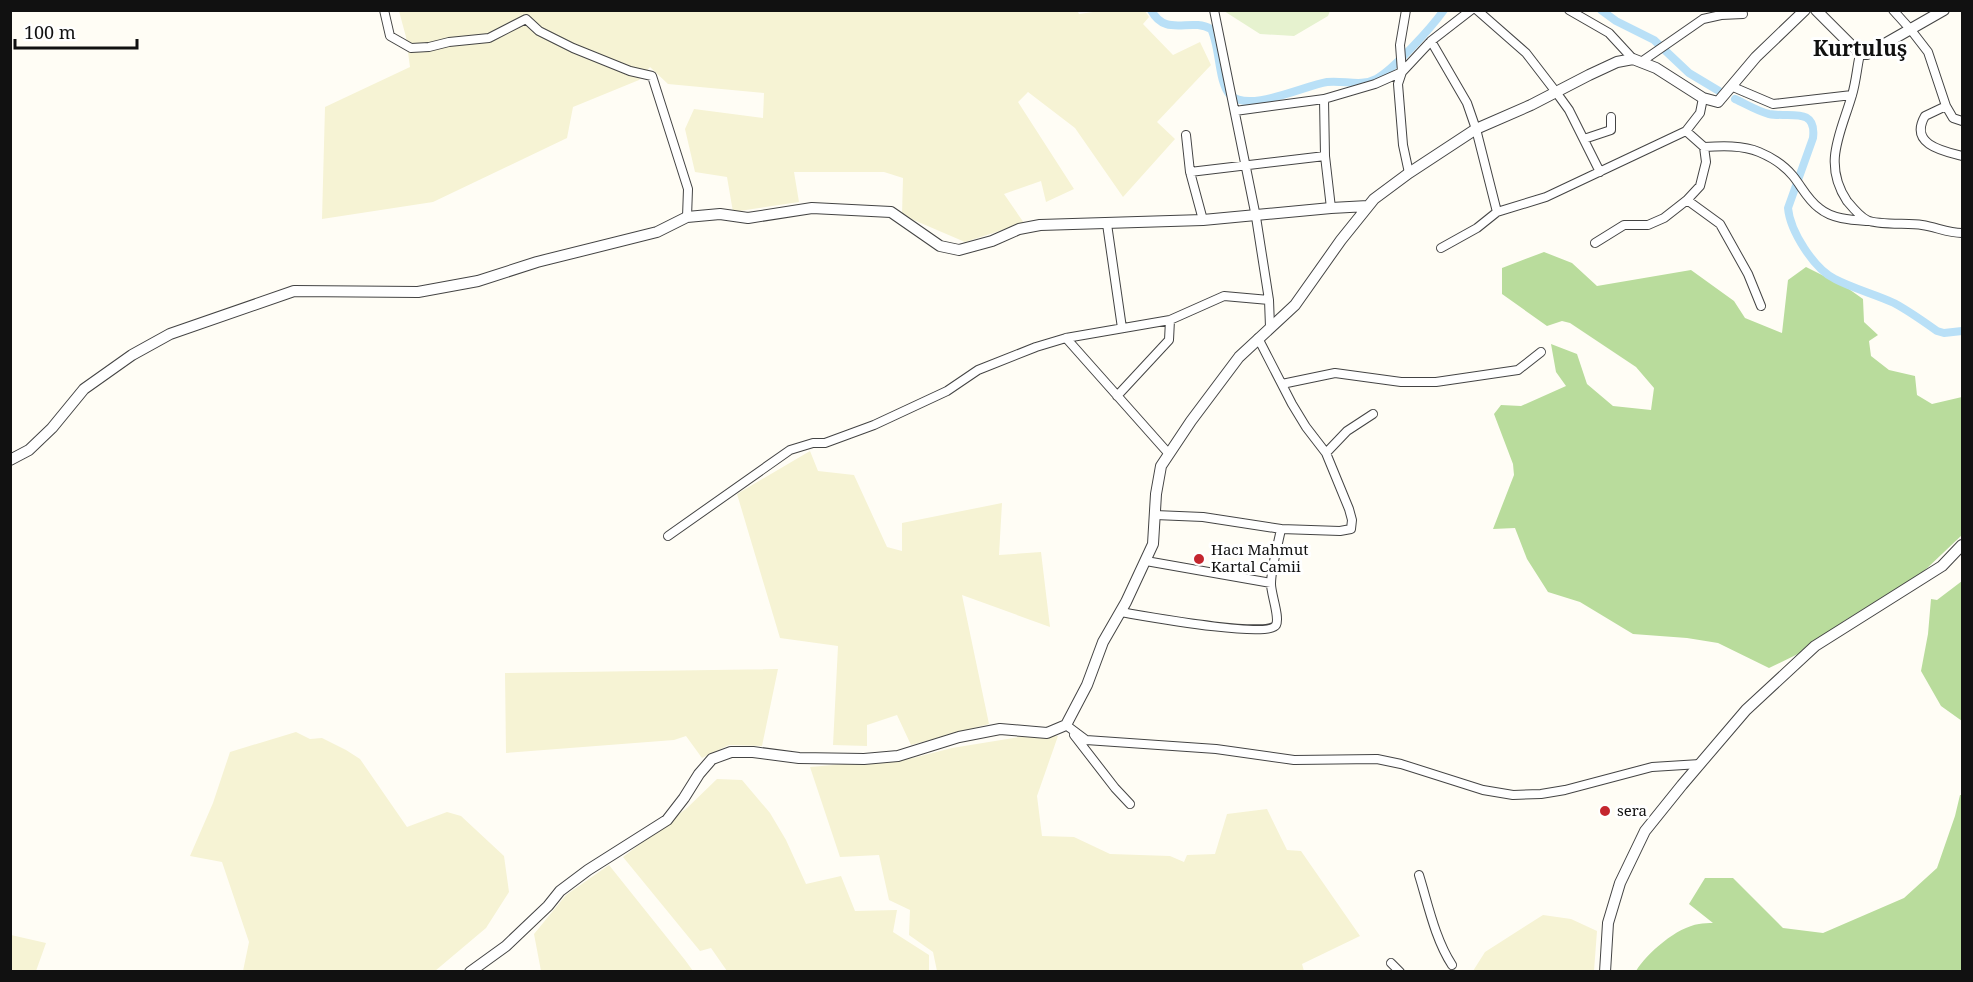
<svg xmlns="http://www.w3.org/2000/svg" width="1973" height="982" font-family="'Noto Serif',serif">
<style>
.farmland{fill:#f6f3d4}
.forest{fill:#b9dc9c}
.pitch{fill:#e6f2cf}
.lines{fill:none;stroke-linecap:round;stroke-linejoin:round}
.canal{stroke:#b9e0f7;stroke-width:8}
.minor-casing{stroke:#444;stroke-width:10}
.tertiary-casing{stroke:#444;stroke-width:12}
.minor{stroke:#fff;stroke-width:8}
.tertiary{stroke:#fff;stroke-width:10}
.poi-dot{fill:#c4262e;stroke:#fff;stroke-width:2}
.labels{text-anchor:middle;stroke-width:6;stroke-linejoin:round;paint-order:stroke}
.poi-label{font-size:15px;fill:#111;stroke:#fff;text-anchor:start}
.district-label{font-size:21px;font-weight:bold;fill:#111;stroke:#fff}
</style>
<rect width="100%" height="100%" fill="#fffdf5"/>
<path class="farmland" d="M1077 10 1079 14 1100 11H1145L1149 17 1143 24 1173 55 1200 42 1211 65 1157 122 1175 139 1123 197 1075 128 1028 92 1018 102 1074 189 1046 202 1041 181 1004 194 1024 223 965 242 902 215 903 178 884 172H794L799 202 733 212 727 177 695 172 685 129 694 109 763 118 764 93 668 84 650 67 639 80 573 107 567 138 433 202 322 219 325 107 410 67 406 37 399 11Z
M810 451 818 471 854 475 887 547 902 551V523L1002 503 999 555 1041 552 1050 627 962 595 989 724 911 745 897 715 867 725V746L833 745 838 646 780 638 737 494Z
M778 669 762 746 729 745 702 758 686 736 674 740 506 753 505 673Z
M296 732 310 739 322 738 346 750 360 759 407 827 447 812 461 816 504 856 509 892 486 928 435 971H243L249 942 222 862 190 856 213 803 230 752Z
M1058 736 1037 796 1042 836 1074 837 1110 854 1170 856 1184 862 1187 855 1215 854 1227 814 1267 809 1287 850 1301 851 1360 936 1302 964 1304 971H937L933 952 909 935 910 910 889 900 879 855 840 857 810 767 913 758 952 748 1019 737Z
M717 779 742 780 770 813 786 840 806 884 841 876 855 911 897 910 893 932 929 955V971H727L711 948 700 951 623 857 687 808Z
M609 865 685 960 693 971H541L534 934 566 895Z
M1543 915 1571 919 1597 931 1594 971H1473L1485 952Z
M11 935 46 943 36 971H11Z"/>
<path class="forest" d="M1544 252 1572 263 1597 286 1691 270 1734 301 1745 318 1782 333 1788 280 1806 267 1846 287 1863 299 1864 322 1878 335 1869 341 1871 356 1889 370 1915 376 1917 395 1932 404 1962 397V535L1923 572 1844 621 1802 652 1769 668 1718 643 1687 638 1633 634 1580 602 1548 592 1527 559 1515 528 1493 529 1514 475 1513 464 1494 414 1501 405 1521 406 1566 386 1556 372 1551 344 1577 354 1587 384 1613 406 1651 410 1654 388 1636 367 1570 323 1562 321 1547 326 1502 294V268Z
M1962 581V721L1941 706 1921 671 1928 634 1931 599 1937 600Z
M1960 795H1962V971H1636C1647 953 1677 927 1699 924 1703 923 1709 923 1713 923L1689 904 1705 878H1733L1783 928 1823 933 1904 898 1937 868 1955 816Z"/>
<path class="pitch" d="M1224 11V10L1330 11 1328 16 1294 36 1260 34Z"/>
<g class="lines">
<path class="canal" d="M1151 10C1166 38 1190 17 1211 29 1220 45 1218 83 1230 95 1249 113 1303 86 1327 82 1344 80 1361 87 1376 79 1394 69 1431 28 1444 10
M1601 10 1616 21 1654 40 1689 73 1719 91
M1735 99C1746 104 1757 111 1769 114 1788 118 1817 106 1813 138L1788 208C1790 231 1814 269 1835 279 1854 289 1875 294 1894 303 1909 311 1923 321 1937 331L1944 333 1962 331"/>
<g class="minor-casing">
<path id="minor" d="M384 10 390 36 411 48 429 47 449 42 489 38 526 19 539 31 573 48 630 71 652 76 688 189 687 217
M1214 10 1256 217 1269 300 1270 327
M1406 10 1400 45 1402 72 1398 84 1403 145 1409 173
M1477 10 1526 53 1556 92 1569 110 1600 172
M1569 10 1609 33 1633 59
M1893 10 1911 30 1928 52 1946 106 1953 118 1962 121
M1431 41 1467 103 1476 129 1497 212 1546 197 1686 131 1700 113 1703 98
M1860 54C1857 67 1856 82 1852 95 1841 133 1822 163 1847 201 1852 207 1860 217 1867 220 1876 225 1909 223 1922 225 1936 227 1948 233 1962 233
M1641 62 1703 19 1721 15 1743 14
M1733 87 1773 104 1852 95
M1946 106 1925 116C1909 144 1942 151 1962 156
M1235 111 1324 99
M1686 131 1704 147C1721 146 1743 145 1759 152 1771 157 1785 166 1793 176 1802 187 1807 199 1819 208 1832 219 1851 220 1867 221
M1186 135 1190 172 1203 220
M1584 139 1611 130V117
M1190 172 1325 156
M1687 200 1720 224 1748 274 1761 306
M1331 208 1325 156 1324 99 1375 84 1402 72 1431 41 1471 10
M1107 224 1122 328
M1595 243 1624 225H1648L1664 218 1687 200 1700 186 1706 162 1704 147
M1441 248 1477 228 1497 212
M1066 338 1169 454
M1282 384 1335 373 1401 382H1436L1518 370 1541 352
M1117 396 1169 340 1170 320
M1326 453 1347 431 1373 414
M1155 515 1203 517 1281 529 1340 531 1351 529 1352 520 1349 509 1326 453 1306 427 1292 404 1258 338
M668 536 790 450 813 443H825L874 425 947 391 978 370 1036 347 1066 338 1170 320 1224 296 1269 300
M1146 561 1271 583
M1120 612C1139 615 1268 639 1276 625 1280 617 1271 594 1271 584 1271 568 1278 545 1281 529
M1066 725 1086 740 1216 749 1294 760 1377 759 1401 764 1483 790 1513 795 1541 794 1565 790 1652 767 1700 764
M1074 735 1115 788 1130 804
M1419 875C1428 904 1435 939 1452 965
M1391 963 1400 972"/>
</g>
<g class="tertiary-casing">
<path id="tertiary" d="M1816 10 1860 54H1867L1944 10
M10 460 29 450 52 428 84 389 132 355 170 334 294 291 418 292 478 281 537 262 657 232 687 217 720 214 748 218 812 208 891 212 940 246 959 250 992 241 1019 229 1040 225 1203 220 1331 208 1368 206
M470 972 506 946 548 906 560 891 588 870 667 820 684 798 699 774 712 759 731 752H753L799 758 864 759 898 756 959 737 1000 729 1047 733 1066 725 1087 685 1103 642 1126 602 1153 544 1156 494 1161 466 1191 421 1239 357 1295 305 1341 240 1374 199 1409 173 1476 129 1531 105 1589 75 1617 62 1633 59 1656 68 1703 98 1718 102 1756 57 1805 10
M1605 972 1608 923 1620 883 1645 831 1682 785 1746 710 1815 646 1942 566 1962 545"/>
</g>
<use href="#minor" class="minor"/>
<use href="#tertiary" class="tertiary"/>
</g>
<g class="poi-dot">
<circle cx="1199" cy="559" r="6"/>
<circle cx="1605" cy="811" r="6"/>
</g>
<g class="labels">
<g class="poi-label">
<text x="1211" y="555">Hacı Mahmut<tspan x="1211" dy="17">Kartal Camii</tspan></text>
<text x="1617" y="816">sera</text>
</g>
<g class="district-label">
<text x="1860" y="56">Kurtuluş</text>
</g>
</g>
<rect width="1973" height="982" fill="none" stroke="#111111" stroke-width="24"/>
<path d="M15 39v9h122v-9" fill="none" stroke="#111111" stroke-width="3"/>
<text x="24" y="39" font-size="18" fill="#111111" stroke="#ffffff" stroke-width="4.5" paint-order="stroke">100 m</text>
</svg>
